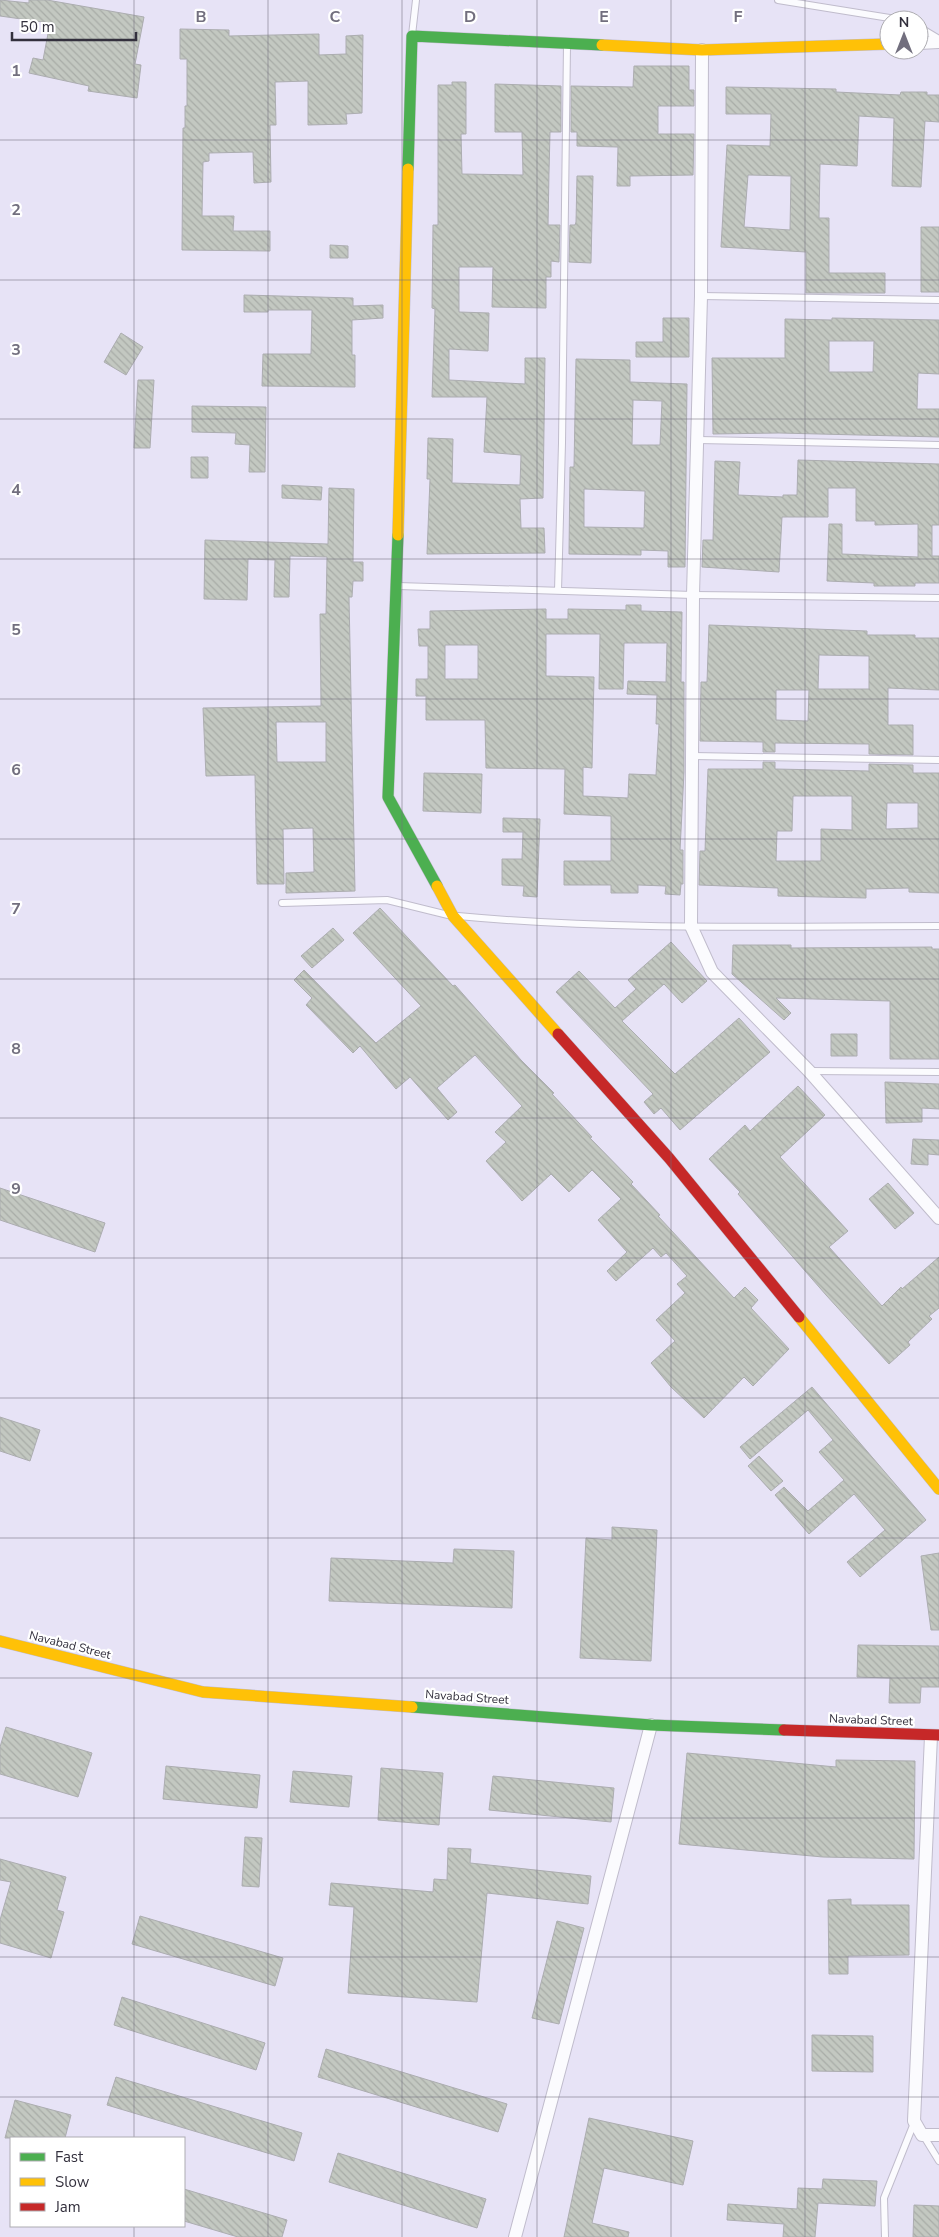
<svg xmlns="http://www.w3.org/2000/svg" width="939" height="2237" font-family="'Nunito Sans',sans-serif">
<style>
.building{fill:url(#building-back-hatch);stroke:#acadb0;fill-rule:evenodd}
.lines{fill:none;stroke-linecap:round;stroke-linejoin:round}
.lane-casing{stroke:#c0bccc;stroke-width:8}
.street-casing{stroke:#c0bccc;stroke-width:14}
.fast-casing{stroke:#c0bccc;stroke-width:12}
.slow-casing{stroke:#c0bccc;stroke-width:12}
.jam-casing{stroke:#c0bccc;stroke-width:12}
.lane{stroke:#fbfbfe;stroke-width:6}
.street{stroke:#fbfbfe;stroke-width:12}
.fast{stroke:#4caf50;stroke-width:11}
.slow{stroke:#ffc107;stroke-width:11}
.jam{stroke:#c62828;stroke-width:11}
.grid{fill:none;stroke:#726f7e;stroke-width:1;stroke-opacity:0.55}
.labels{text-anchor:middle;stroke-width:4.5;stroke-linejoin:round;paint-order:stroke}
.street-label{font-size:12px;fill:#33303d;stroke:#fff}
.grid-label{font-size:16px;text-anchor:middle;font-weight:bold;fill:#726f7e;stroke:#fff;stroke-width:4.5;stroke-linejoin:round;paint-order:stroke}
</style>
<defs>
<pattern id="building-back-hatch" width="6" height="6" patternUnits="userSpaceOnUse" patternTransform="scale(1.25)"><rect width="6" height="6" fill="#c3c8c1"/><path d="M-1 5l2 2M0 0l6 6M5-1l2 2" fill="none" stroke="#a8aca7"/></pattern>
</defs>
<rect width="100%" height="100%" fill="#e7e3f6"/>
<path class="building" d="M0 0 29 3V0H47L144 17 135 64 141 65 137 98 88 91 89 86 29 73 33 58 43 60 50 23 0 16Z
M180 29 229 30V36L319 34V55L346 54V36L363 35 362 113 346 114 347 124 308 125V81L275 82 276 125H270L271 182 254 183 253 152 209 153V161L203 162 202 216H234L233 231H270V251L182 250 183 128H185V106H187V59H180Z
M634 66H689V90H694V106H658V134H694L693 175 630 176V186H617L618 147 577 146V132H571V86L633 87Z
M452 82H466V134H461L462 174 523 175 522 132H495V84L561 86V132H550L549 173 548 225H560L559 262 551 261V277H546V308L492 307 493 267H459V312L489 313 488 351 449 349V380L525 384V358H545L543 498 520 499 521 528H544L545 553 427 554 430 479H427L428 438 453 439 452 483 520 485 521 455 484 452 487 397H432L435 309 432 308 433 225H438V85H452Z
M726 87 836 89V92L900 95 901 92H927V95H939V122L925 121 921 187 892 186 894 118 859 116 857 166 820 164 819 218H829V273H885V293H806V252L721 247 727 145 770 146 771 114H726ZM748 175 791 176 790 230 744 227Z
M577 176H593L591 263 569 262 570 225H575L576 222Z
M921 227H939V292H921Z
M330 245 348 246V258H330Z
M244 295 353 298V306L383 305V318L352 320V355H355V387L262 386 263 354H311L312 310H268V312H244Z
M663 318H689V357H636V342H663Z
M832 318 939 320V374L918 373 917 409H939V437L779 433 713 434 712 358H785V319L832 320ZM829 341H874L873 372H829Z
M121 333 143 347 126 375 104 362Z
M576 359 630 360V382L687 384 685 567H668V551L641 550V555L569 554 570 467H574ZM633 400 662 401 660 445H632ZM584 489 645 491 644 528 584 527Z
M138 380H154L150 448H134Z
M192 406 266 407 265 472H249L250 445 235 444 236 433 192 432Z
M191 457H208V478H191Z
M798 460 939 464V525H932V556H939V583H915V586H874V583L827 581 829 524H842V554L918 557V524L875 525V521H856V488H828V517H782L779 572 702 567 703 540H713L715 461 740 462 738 495 783 497V495H797Z
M282 485 322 487 321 500 282 498Z
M329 488 354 489 353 562H363V581H353L352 597H349L355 891 286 893V873L314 872 313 828 283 829 284 884H257L255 775 206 776 203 708 321 706 320 614H326L327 557 290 556 289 597H274L275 560 248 559 247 600 204 599 205 540 328 544ZM276 722H326V762H277Z
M626 605H641V611L682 612 681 682H684V772L680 850H683V884H681L680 895 665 894 666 886 638 885V893H611V885H564V861H611V816L564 814 565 769 486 768 485 720H426V696H416V679H428V646H419L418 629H430V611L546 609V619H568V609L626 610ZM546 634H600L599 689H623L624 643H667L666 682 628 681 627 694 657 695 656 724H659L656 775 629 774 628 798 583 796V767L592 768 594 677 546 676ZM445 645H478V679H445Z
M709 625 867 631V635H915V638H939V690L888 688V725H913V755L869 754V744L775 743V752H763V742L700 741 701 682H707ZM819 655 869 656V689H818ZM776 690H809L808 721 776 720Z
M763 762H775V769L869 771V764L913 765V773H939V893L909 892V888L866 889V898L778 896V888L699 885 700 851H705L708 769H763ZM793 796H852V830L821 829V861H776L777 831H792ZM887 803H918V828L886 829Z
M424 773 482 774 481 813 423 811Z
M503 818 540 819 537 897 523 896 524 886 502 885V859H522L523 832H503Z
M380 908 453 986 455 985 521 1060 554 1093 552 1094 592 1137 590 1138 633 1182 631 1184 660 1215 658 1216 734 1298 745 1287 758 1300 751 1308 789 1349 753 1386 744 1377 704 1418 671 1387 651 1363 675 1341 656 1320 685 1293 677 1284 687 1276 666 1253 661 1257 653 1248 616 1281 607 1271 627 1252 598 1220 621 1199 592 1170 569 1192 551 1174 522 1201 486 1161 506 1142 495 1132 522 1106 475 1055 437 1088 457 1112 448 1120 410 1077 396 1089 360 1046 353 1053 306 1005 312 998 294 980 304 970 376 1043 421 1006 353 933Z
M333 928 344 940 312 968 301 956Z
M671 942 707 981 682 1003 664 984 622 1021 675 1074 739 1018 770 1052 680 1130 661 1108 654 1114 644 1102 653 1094 556 992 579 971 615 1008 636 989 628 980Z
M733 945H791V948L932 947V949H939V1059H890V1001L776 998 791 1013 784 1020 732 974Z
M831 1034H857V1056H831Z
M885 1082 939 1084V1109L922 1108V1122L886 1123Z
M798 1086 825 1115 780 1157 848 1231 829 1247 882 1306 901 1287 902 1289 939 1257V1308L929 1316 932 1319 908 1342 910 1345 889 1364 826 1295 738 1194 740 1192 709 1159 745 1125 750 1131Z
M913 1139 939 1140V1155L928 1154V1165L911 1164Z
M888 1183 914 1213 895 1229 869 1199Z
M0 1188 105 1223 95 1252 0 1220Z
M812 1387 926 1520 860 1577 847 1562 885 1530 854 1494 809 1534 775 1495 784 1487 808 1511 844 1480 819 1452 833 1440 808 1410 750 1459 740 1447Z
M0 1417 40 1430 30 1461 0 1451Z
M759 1456 783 1481 771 1491 748 1466Z
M612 1527 657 1530 651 1661 580 1658 586 1538 612 1540Z
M454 1549 514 1551 512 1608 329 1601 331 1558 453 1563Z
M939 1553V1630H931L921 1556Z
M858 1645 939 1646V1687H921L920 1703H889L890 1678 857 1677Z
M6 1727 92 1753 78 1797 0 1774V1747Z
M687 1753 836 1767V1760L915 1761 914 1859 823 1857 679 1844Z
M166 1766 260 1775 257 1808 163 1799Z
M381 1768 443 1773 439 1825 378 1820Z
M293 1771 352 1776 349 1807 290 1802Z
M493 1776 614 1788 611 1822 489 1810Z
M245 1837 262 1838 259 1887 242 1886Z
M448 1848 471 1849 470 1863 591 1876 588 1904 487 1893 477 2002 348 1993 354 1907 329 1905 331 1883 433 1892 434 1879 447 1880Z
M0 1859 66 1877 57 1910 64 1912 51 1958 0 1943V1920L11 1882 0 1880Z
M851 1899V1905H909V1955L848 1956V1974H829L828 1900Z
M140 1916 283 1958 275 1986 132 1944Z
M557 1921 584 1928 559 2024 532 2018Z
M122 1997 265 2043 256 2070 114 2025Z
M812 2035 873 2036V2072L812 2071Z
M326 2049 507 2104 498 2132 318 2077Z
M116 2077 302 2133 294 2161 107 2105Z
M15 2100 71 2115 65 2138H5Z
M589 2118 693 2141 683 2185 604 2168 592 2223 629 2232 628 2237H564Z
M338 2153 486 2199 477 2228 329 2182Z
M823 2179 877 2181 875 2206 818 2203 815 2237H783L784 2224 727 2220 728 2204 797 2209 798 2188 822 2189Z
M184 2189 287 2220 282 2237H238L184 2221Z
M914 2205 939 2206V2237H913Z"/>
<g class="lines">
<g class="lane-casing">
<path id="lane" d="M778 0 902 20
M919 27 939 39
M412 35 416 0
M701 296 939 300
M698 440 939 445
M398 586 693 595 939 598
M558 591 562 443 567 45
M693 756 939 760
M282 903 387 900 448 915
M458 916C618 931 779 926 939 926
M810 1071 939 1072
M923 2135 939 2161
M885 2237 884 2198 914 2123"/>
</g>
<g class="street-casing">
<path id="street" d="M919 43 939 42
M702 50 701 296 693 595 691 926 712 972 809 1071 939 1218
M931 1736 914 2121 922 2135H939
M515 2237 651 1725"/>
</g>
<g class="fast-casing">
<path id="fast" d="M408 169 412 36 602 45
M398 535 388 797 437 886
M412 1707 651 1725 784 1730"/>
</g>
<g class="slow-casing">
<path id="slow" d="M602 45 702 50 889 44
M398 535 408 169
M437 886 453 916 558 1034
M799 1317 939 1489
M0 1641 203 1692 412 1707"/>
</g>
<g class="jam-casing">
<path id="jam" d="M558 1034 669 1158 799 1317
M784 1730 939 1735"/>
</g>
<use href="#lane" class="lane"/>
<use href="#street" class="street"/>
<use href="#fast" class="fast"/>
<use href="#slow" class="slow"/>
<use href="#jam" class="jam"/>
</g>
<path class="grid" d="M134 0V2138M268 0V2237M402 0V2237M537 0V2237M671 0V2237M805 0V2237M0 140H939M0 280H939M0 419H939M0 559H939M0 699H939M0 839H939M0 979H939M0 1118H939M0 1258H939M0 1398H939M0 1538H939M0 1678H939M0 1818H939M0 1957H939M0 2097H939M134 2226V2237"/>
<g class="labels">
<g class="street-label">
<text transform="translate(70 1645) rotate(14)" y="4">Navabad Street</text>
<text transform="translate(467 1697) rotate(4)" y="4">Navabad Street</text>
<text transform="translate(871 1720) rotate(2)" y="4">Navabad Street</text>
</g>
</g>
<g class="grid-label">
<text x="201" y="22">B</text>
<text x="335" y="22">C</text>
<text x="470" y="22">D</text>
<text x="604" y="22">E</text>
<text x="738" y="22">F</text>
<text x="16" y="76">1</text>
<text x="16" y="215">2</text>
<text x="16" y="355">3</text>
<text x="16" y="495">4</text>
<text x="16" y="635">5</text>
<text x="16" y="775">6</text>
<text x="16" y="914">7</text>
<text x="16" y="1054">8</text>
<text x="16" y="1194">9</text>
</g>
<rect x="10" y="2137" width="175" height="90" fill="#ffffff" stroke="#adacb1"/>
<rect x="20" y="2153" width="25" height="8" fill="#4caf50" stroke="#adacb1"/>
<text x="55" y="2162" font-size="15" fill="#33303d">Fast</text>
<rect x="20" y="2178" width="25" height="8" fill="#ffc107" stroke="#adacb1"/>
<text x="55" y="2187" font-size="15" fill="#33303d">Slow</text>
<rect x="20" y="2203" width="25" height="8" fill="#c62828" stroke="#adacb1"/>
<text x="55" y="2212" font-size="15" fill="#33303d">Jam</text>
<g transform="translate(904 35)"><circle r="24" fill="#ffffff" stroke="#adacb1"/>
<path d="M0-4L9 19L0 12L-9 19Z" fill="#726f7e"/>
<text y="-8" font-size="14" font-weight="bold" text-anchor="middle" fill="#33303d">N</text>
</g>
<path d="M12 32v8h124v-8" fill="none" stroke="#33303d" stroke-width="2.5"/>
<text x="20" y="32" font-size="15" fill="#33303d" stroke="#ffffff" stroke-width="4" paint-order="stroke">50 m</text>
</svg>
